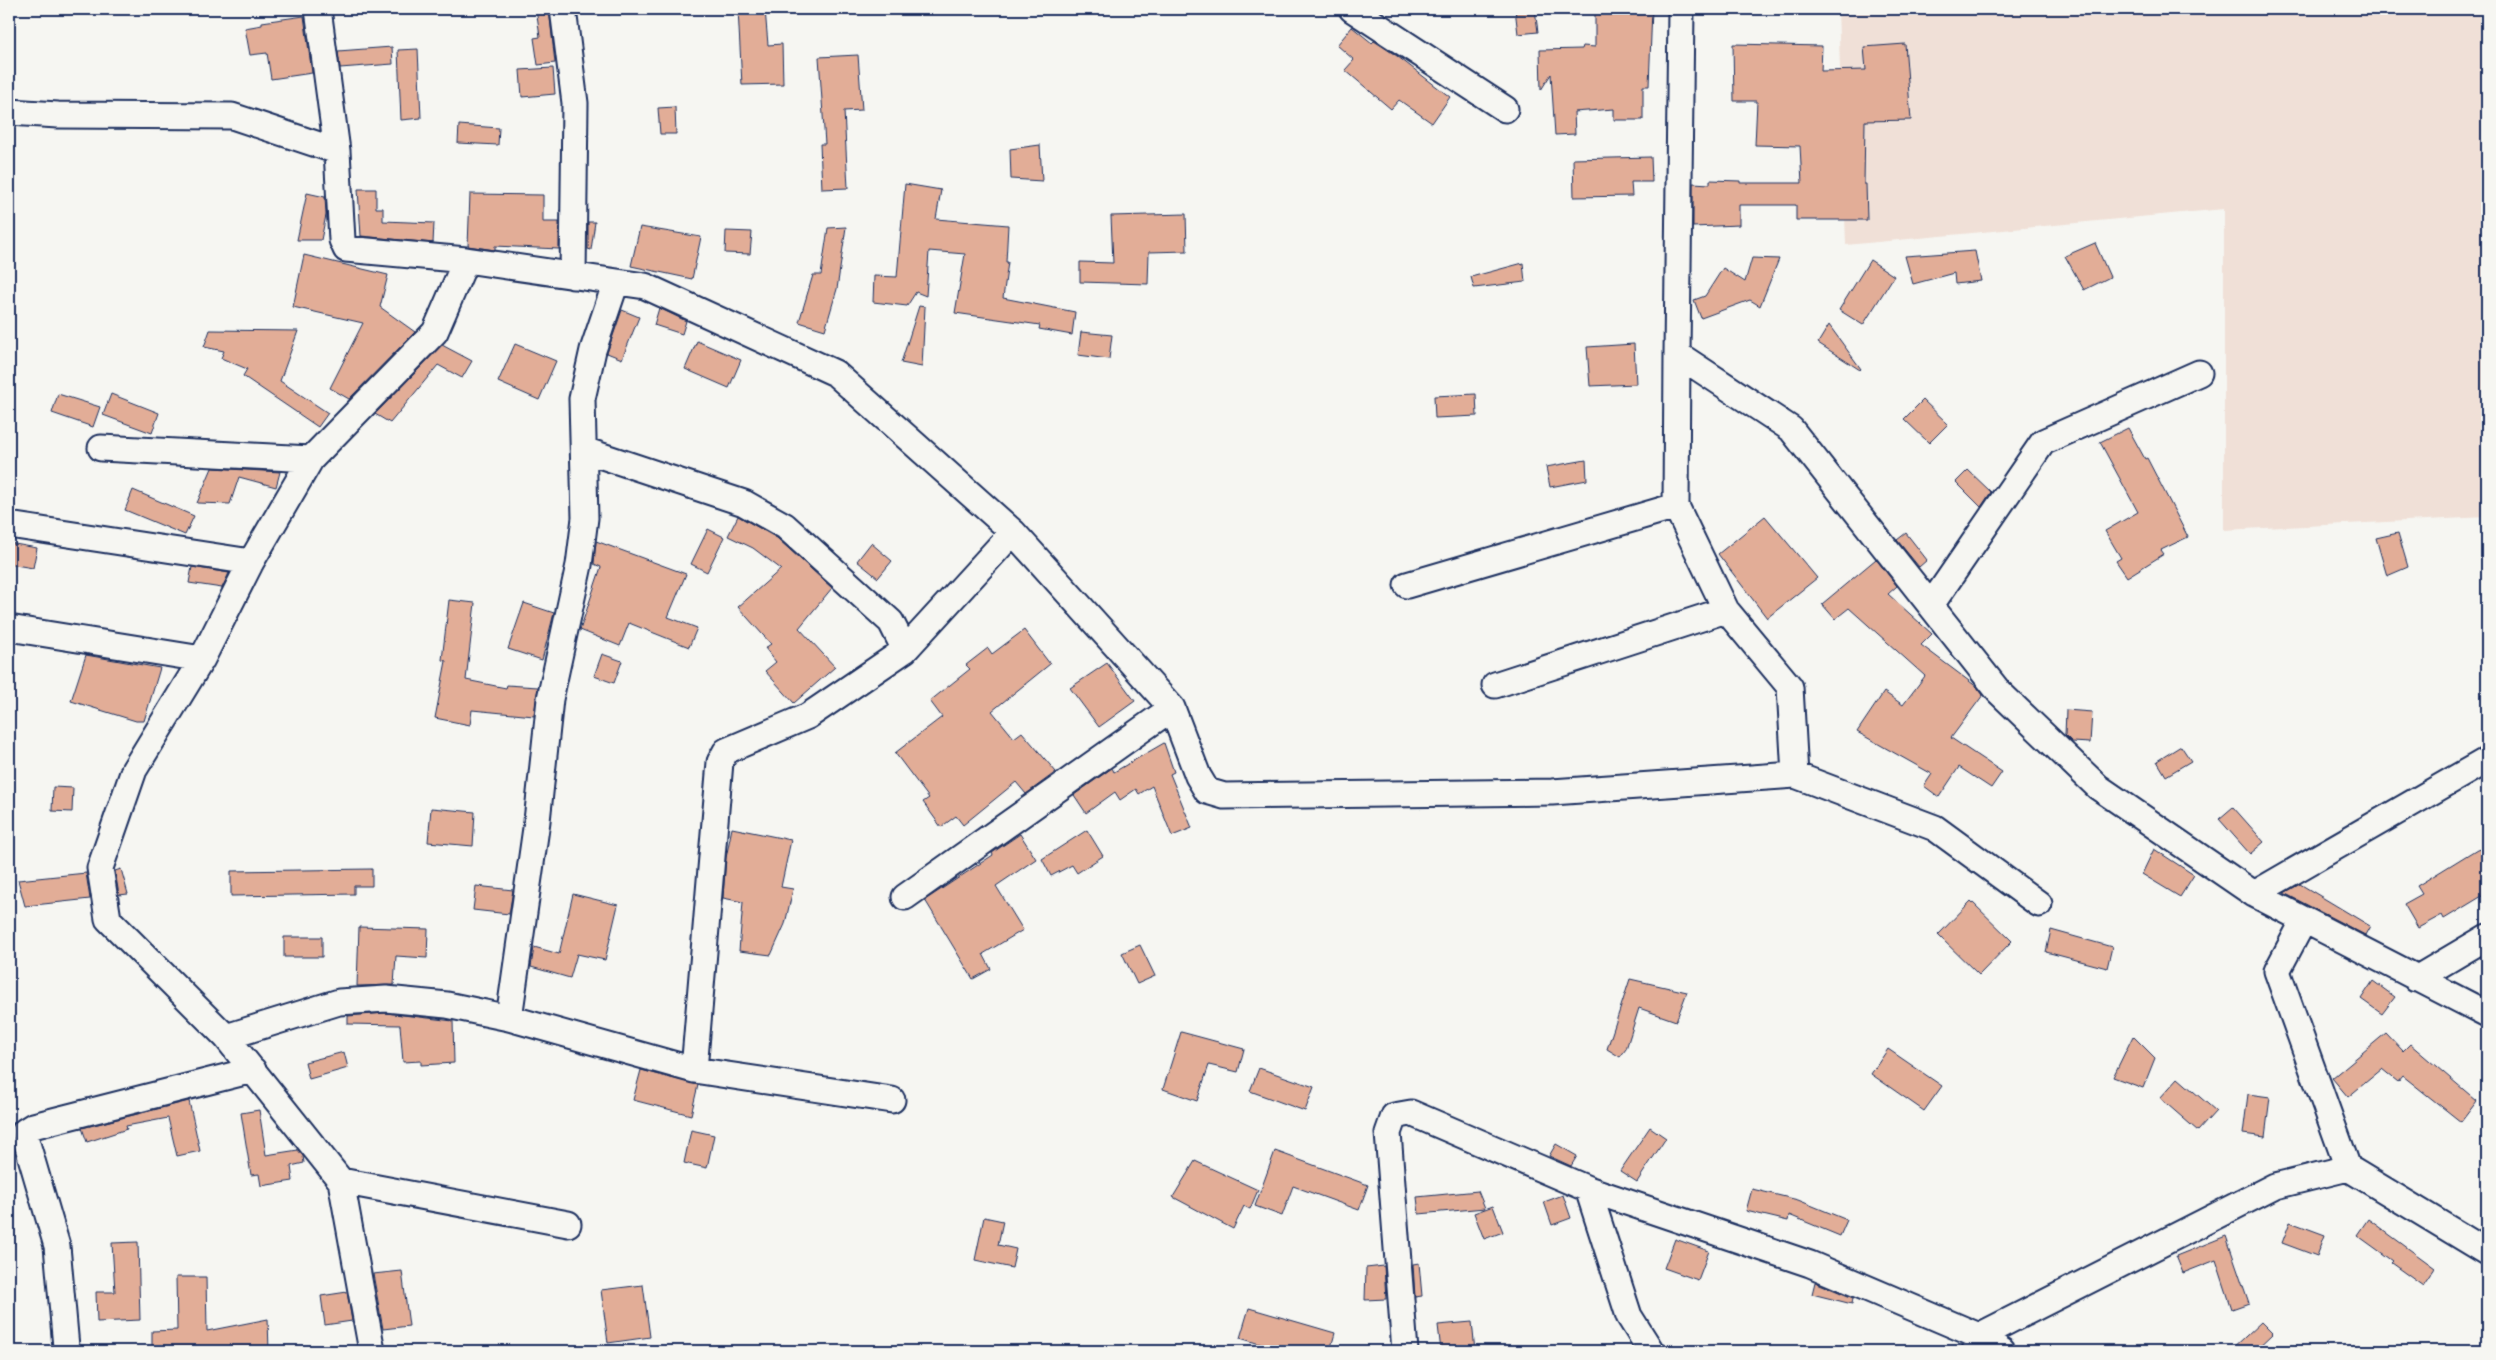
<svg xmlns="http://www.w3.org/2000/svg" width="2496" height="1360" font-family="'Playpen Sans',sans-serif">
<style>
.built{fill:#f0e0d7}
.building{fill:#e2ad97;stroke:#1b2f5e}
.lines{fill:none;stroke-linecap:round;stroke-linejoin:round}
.minor-casing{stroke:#1b2f5e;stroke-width:29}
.minor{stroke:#f6f6f2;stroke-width:25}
</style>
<rect width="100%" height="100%" fill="#f6f6f2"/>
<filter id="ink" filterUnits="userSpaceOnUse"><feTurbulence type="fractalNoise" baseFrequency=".02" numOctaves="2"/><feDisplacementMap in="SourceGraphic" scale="10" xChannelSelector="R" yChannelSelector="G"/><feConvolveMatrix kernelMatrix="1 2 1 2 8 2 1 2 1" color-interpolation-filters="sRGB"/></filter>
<g filter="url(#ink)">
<path class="built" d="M1838 9H2487V517L2224 530V209L1846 245Z"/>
<path class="building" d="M536 9H549L555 63 538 65 534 38 540 37Z
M738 9H765L768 45 782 44 783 84 742 85Z
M1515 9H1535L1538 32 1518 34Z
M1595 9H1652L1649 86H1643V120H1614V109L1574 112 1575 134 1555 135 1551 74 1541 90 1540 50 1582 49 1583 46 1595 47Z
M304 16 312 73 271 79 267 53 250 55 245 28 262 25V22Z
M1352 27 1372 43 1374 41 1397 56 1450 97 1432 123 1399 100 1391 109 1345 70 1354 60 1337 45Z
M1733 44 1822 46 1821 71 1866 70 1864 47 1905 44 1911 120 1865 121 1864 184H1866L1867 220H1796V205H1739V225L1693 227V183L1710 184V180L1740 181V183H1802L1800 146 1755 145 1757 101H1734Z
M392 47 393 64 340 68 338 51Z
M418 49 421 118 401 120 398 50Z
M858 55 862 110 844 111 848 188 822 189 820 144H825L819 57Z
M553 68 555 94 522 97 520 70Z
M675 107 676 134H660L658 108Z
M459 125 499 128 498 145 458 143Z
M1040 145 1042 181 1011 179 1010 149Z
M1651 157 1652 182H1631L1632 196 1574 197 1573 159Z
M905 184 941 190 936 219 1008 225 1006 262H1008L1003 298 1075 312 1072 335 1039 329 1040 325 955 313 965 254 929 251 926 296 916 292 907 306 873 302 874 276 897 277Z
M358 189H376V208H383V221L434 223 433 243 361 236Z
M307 193 325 197 326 215 321 240H297Z
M470 194 543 195V222H559V249L495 246V250L468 246Z
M1186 214 1187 251 1149 252 1148 284 1080 282V262L1113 263 1111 216Z
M588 222H595L591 250 588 249Z
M640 227 701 237 692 279 631 266Z
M846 227 837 289 825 330 799 322 813 275H821L828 228Z
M726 231 752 232 750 254 725 253Z
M2095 243 2110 277 2084 290 2065 256Z
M1975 251 1981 281 1955 284 1954 273 1913 284 1905 256Z
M304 255 388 275 380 307 415 332 349 399 330 388 363 323 293 307Z
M1752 258 1779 259 1760 306 1750 300 1701 318 1694 300 1705 296 1723 268 1745 282Z
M1870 260 1894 276 1863 325 1839 310Z
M1523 263 1525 282 1474 288 1471 277Z
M919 306 925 307 922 367 901 363Z
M659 308 686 321 682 334 654 325Z
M622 310 639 317 622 359 607 353Z
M1829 325 1861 369 1860 370 1818 343Z
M210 330 298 331 280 381 328 413 318 427 243 376 247 369 221 358 224 351 204 347Z
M1081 332 1112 335 1109 359 1078 355Z
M697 341 741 360 729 388 685 369Z
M515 344 556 361 539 400 498 382Z
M1634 344 1636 384 1590 386 1587 347Z
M442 345 472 361 462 378 438 365 390 423 375 414Z
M58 394 100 407 93 427 52 413Z
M111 394 159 413 152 433 103 415Z
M1476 394 1477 416 1435 418 1434 396Z
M1923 400 1948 424 1929 443 1904 419Z
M2128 428 2145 459 2147 458 2188 537 2161 550 2164 554 2127 577 2116 561 2121 558 2105 531 2138 512 2100 442Z
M1586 460 1587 480 1550 487 1546 467Z
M212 468 280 472 276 487 239 477 230 504 197 503Z
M1968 470 1991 492 1981 507 1956 482Z
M133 490 194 516 185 535 125 510Z
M738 516 777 538 832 588 799 628 835 667 794 703 765 671 776 662 765 648 771 644 738 607 781 569 753 548 728 536Z
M1765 516 1817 578 1767 618 1718 554Z
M708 529 724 537 707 572 691 564Z
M1906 533 1927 560 1919 567 1897 540Z
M2398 533 2408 567 2387 576 2376 538Z
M596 541 686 574 668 617 697 628 689 647 629 623 620 646 580 630 601 567 594 564Z
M9 543 37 548 33 568 9 564Z
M871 543 892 561 878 578 857 561Z
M1876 559 1897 586 1888 594 1932 634 1921 645 1977 687 1983 695 1951 738 2002 772 1991 788 1959 767 1939 797 1924 786 1932 774 1857 732 1884 692 1903 705 1925 676 1849 608 1835 619 1822 604Z
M192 567 229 573 222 588 189 583Z
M449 600 475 603 466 680 506 688 507 685 538 687 534 716 472 710 470 725 435 718 446 661 442 660Z
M524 603 554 613 542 660 508 649Z
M1024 630 1050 664 992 711 1014 738 1022 732 1056 772 1026 794 1016 782 963 825 956 816 941 827 923 802 929 798 895 753 942 717 930 701 970 669 966 665 988 648 992 654Z
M602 654 622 661 614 683 594 676Z
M86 655 160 668 144 721H136L71 701Z
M1107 663 1135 701 1099 727 1070 688Z
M2066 710 2092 712 2090 743 2072 742 2065 735Z
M1164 743 1174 772 1170 774 1192 828 1172 836 1152 786 1139 794 1136 789 1120 800 1115 792 1086 813 1074 795 1112 768 1114 772Z
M2181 746 2191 761 2166 776 2157 761Z
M53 787 73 788 72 812 52 811Z
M2233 807 2264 842 2250 854 2219 819Z
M431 808 475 812 473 846 428 842Z
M732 828 791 840 781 887 793 889 785 924 771 955 739 951 743 902 723 898 726 858Z
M1087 830 1103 856 1077 873 1072 865 1051 876 1042 859Z
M1020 834 1036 859 996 886 1023 930 983 954 991 969 973 979 925 900 993 855 992 853Z
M2487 846V893L2444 919 2442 915 2418 928 2404 904 2422 894 2417 886 2477 849Z
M2154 849 2194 875 2180 897 2142 874Z
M121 869 128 894 119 895 115 871Z
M372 869V886H354V894L231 896V871Z
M86 873 90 899 25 906 18 880Z
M2300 884 2370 926 2365 935 2284 893Z
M476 886 513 890 509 914 473 910Z
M573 894 618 905 605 960 577 954 570 978 531 967 534 947 559 954Z
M1971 901 2012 941 1979 975 1938 935Z
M359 927 428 929 427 958 396 956 394 985 357 986Z
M2051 930 2112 947 2107 968 2046 952Z
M284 937H322V957H284Z
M1140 945 1155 976 1137 984 1122 953Z
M1630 979 1687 992 1676 1021 1639 1008 1626 1049 1620 1057 1607 1049Z
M2373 981 2395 997 2382 1014 2361 999Z
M386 1013 453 1021 454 1063 421 1065V1061L403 1062 400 1025 348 1024V1016Z
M1181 1032 1244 1049 1238 1072 1209 1065 1197 1101 1163 1089Z
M2386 1033 2403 1051 2410 1044 2477 1101 2461 1122 2403 1076 2398 1082 2382 1069 2348 1097 2332 1078Z
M2133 1036 2155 1058 2143 1088 2113 1077Z
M1888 1049 1942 1086 1924 1111 1871 1074Z
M344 1052 348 1068 309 1079 305 1062Z
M1259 1068 1314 1087 1305 1111 1250 1091Z
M641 1070 698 1085 691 1115 633 1100Z
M2178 1078 2216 1111 2198 1131 2160 1098Z
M2248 1094 2270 1097 2265 1137 2243 1134Z
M189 1101 200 1151 177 1156 168 1118 126 1126 127 1129 87 1142 82 1128Z
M259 1110 266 1155 298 1150 303 1156 304 1163 291 1166 293 1181 261 1186 259 1174 251 1175 241 1113Z
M1650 1127 1666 1138 1637 1182 1620 1171Z
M691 1130 714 1135 707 1168 684 1163Z
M1556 1144 1577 1156 1571 1166 1549 1156Z
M1275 1151 1368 1185 1359 1210 1293 1186 1282 1216 1255 1206Z
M1195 1161 1258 1190 1250 1209 1244 1206 1233 1229 1173 1197Z
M1752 1189 1798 1200 1847 1220 1840 1236 1789 1215 1788 1221 1746 1211Z
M1478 1191 1485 1208 1419 1214 1417 1197Z
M1563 1195 1571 1218 1552 1225 1544 1202Z
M1493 1206 1503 1232 1484 1239 1474 1213Z
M984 1217 1003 1221 998 1245 1016 1249 1012 1268 975 1260Z
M2368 1219 2435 1268 2423 1286 2391 1263 2393 1261 2357 1235Z
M2290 1222 2325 1235 2317 1256 2282 1243Z
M2226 1236 2249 1303 2232 1309 2216 1260 2183 1273 2176 1256Z
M1675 1239 1709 1251 1698 1280 1664 1268Z
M138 1242 140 1320 97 1322 96 1292H115L112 1243Z
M1419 1263 1422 1296 1415 1297 1413 1264Z
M1384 1266 1386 1299 1365 1300 1366 1268Z
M402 1271 409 1326 383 1329 373 1274Z
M176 1277H206L207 1331 268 1319 269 1351H152V1331L177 1330Z
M1815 1282 1853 1298 1852 1304 1812 1294Z
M643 1285 650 1337 608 1343 601 1290Z
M347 1292 352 1321 325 1325 321 1296Z
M1249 1308 1335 1333 1330 1351H1283L1240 1338Z
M1472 1322 1475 1351H1441L1438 1325Z
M2261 1322 2273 1334 2255 1351H2230Z"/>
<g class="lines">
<g class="minor-casing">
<path id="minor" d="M318 9 337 151 342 240 346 249 466 260 645 286 835 373 1013 532 1172 708 1198 776 1207 791 1224 796 1552 792 1795 775 1935 828 2039 904
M563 9 575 103 573 276
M1352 9 1505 109
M1681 9 1677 354 1791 429 1999 692 2098 787 2254 894 2487 1014
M9 112 58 115 232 116 337 151
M1677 354 1676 506 1726 610 1790 687 1795 775
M101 448 311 459
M584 450 744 503 785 526 891 622 905 650
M9 525 251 562
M1407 585 1676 506
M1931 605 2043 442 2199 373
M9 628 202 659
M1495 685 1726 610
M2254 894 2487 760
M905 897 1172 708
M2416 979 2487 937
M509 1018 537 821 550 699 579 565 585 518 582 399 593 350 616 282
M226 1037 339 1002 386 999 447 1005 509 1018 694 1070 892 1100
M694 1070 720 762 726 751 808 716 905 650 1013 532
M2348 1168 2487 1252
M341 1181 568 1224
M1588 1189 1629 1316 1651 1351
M66 1347 57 1246 26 1140 25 1131 33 1126 253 1070
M372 1351 341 1181 226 1037 108 919 100 868 134 770 202 659 251 562 311 459 435 332 466 260
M1405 1351 1388 1133 1394 1116 1411 1113 1588 1189 1810 1264 1979 1336 1975 1351
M2002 1351 1979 1336 2275 1186 2348 1168 2277 971 2304 920"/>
</g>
<use href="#minor" class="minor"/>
</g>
</g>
<rect width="2496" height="1360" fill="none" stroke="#f6f6f2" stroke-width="30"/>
<rect x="15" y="15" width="2466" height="1330" fill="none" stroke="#1b2f5e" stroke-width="2" filter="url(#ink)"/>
</svg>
